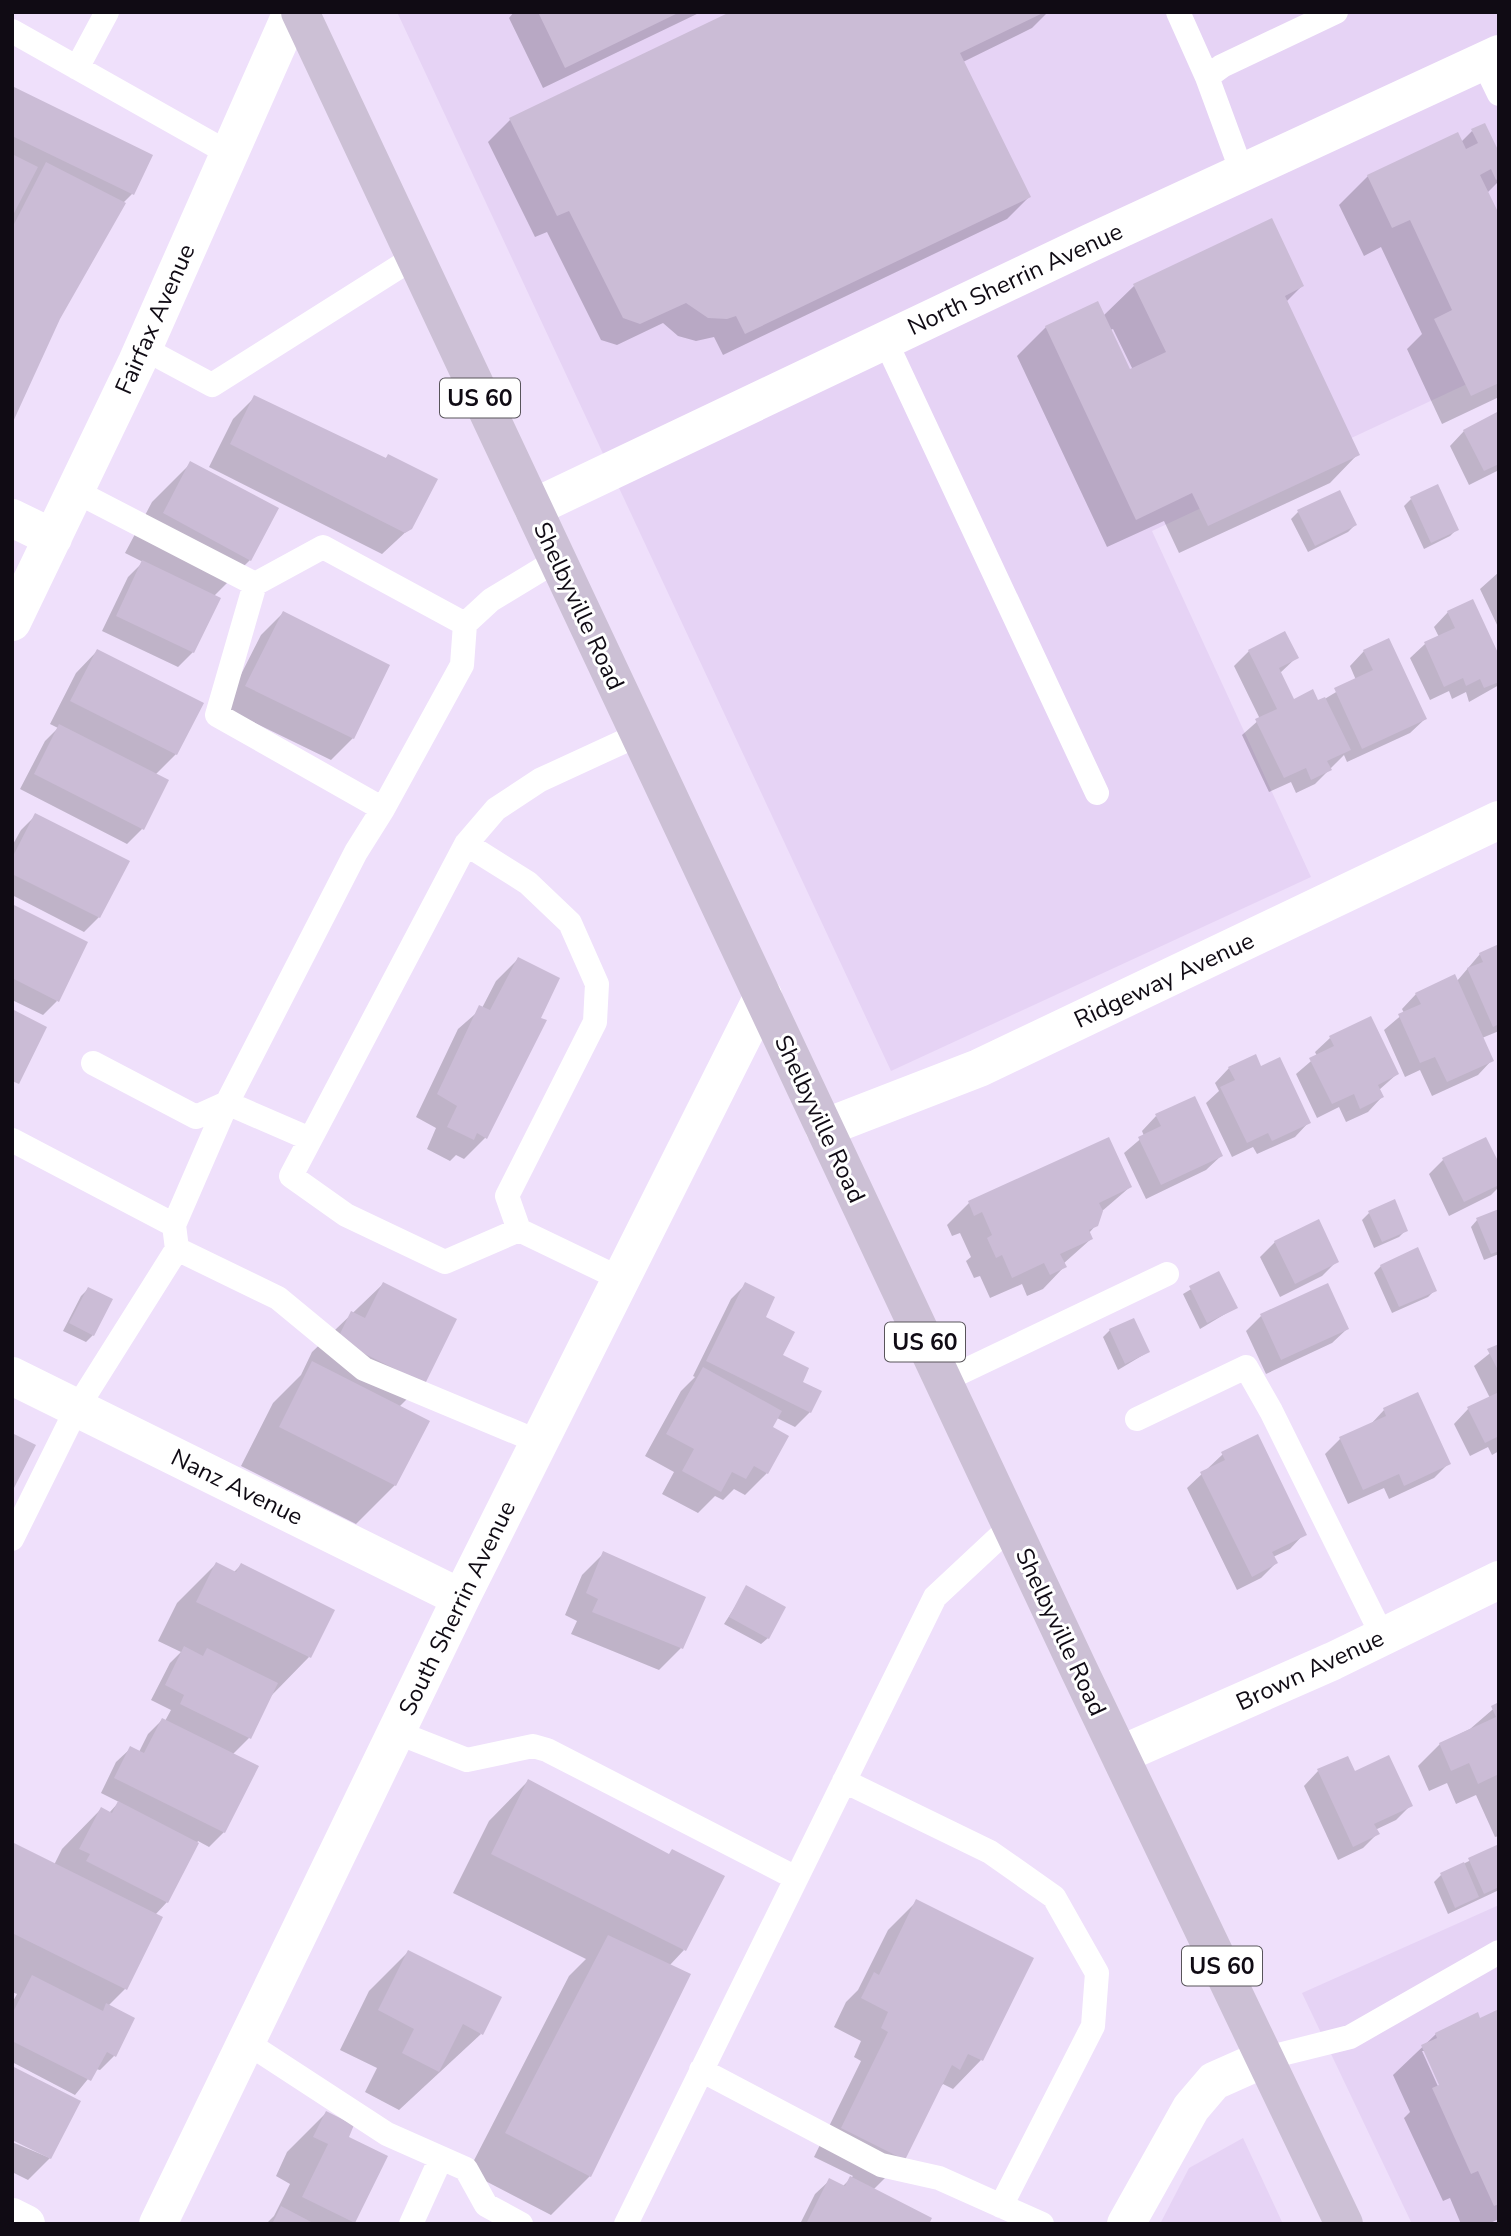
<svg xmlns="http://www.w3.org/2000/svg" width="1511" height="2236" font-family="'Nunito Sans',sans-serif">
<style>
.built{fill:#e6d3f5}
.shadow{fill:#0003;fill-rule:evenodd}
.building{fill:#cbbcd6}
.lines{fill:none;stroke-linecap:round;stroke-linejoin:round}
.service{stroke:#fff;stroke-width:24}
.minor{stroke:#fff;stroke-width:38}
.primary{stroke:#ccc0d5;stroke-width:38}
.labels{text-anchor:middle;stroke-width:6;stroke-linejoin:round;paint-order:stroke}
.shield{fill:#fff;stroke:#58545a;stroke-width:2}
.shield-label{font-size:23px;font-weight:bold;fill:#100b14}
.street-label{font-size:24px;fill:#100b14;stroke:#fff}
</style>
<rect width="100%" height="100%" fill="#efe0fb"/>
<path class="built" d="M397 12H1499V369L1152 531 1311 877 891 1071Z
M1499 1905V2224H1412L1302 1993Z
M1243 2138 1283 2224H1160L1189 2168Z"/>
<path class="shadow" d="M514 12H701L543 88 509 18Z
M734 12H1048L1032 28 963 62 1029 197 1007 219 723 355 714 337 696 341 678 336 663 323 617 345 601 340 547 232 535 237 488 142 510 120Z
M12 88 151 156 132 194 123 203 58 319 12 420Z
M1472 131 1499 157V181L1487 193 1499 219V397L1442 424 1407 349 1422 334 1381 247 1364 256 1339 205 1368 176 1461 142Z
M1134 286H1302L1286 302 1358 454 1330 483 1179 553 1164 521 1107 547 1017 356 1046 327 1103 316ZM1113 329 1133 370 1129 372 1110 330Z
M255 397 385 459 388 456 410 528 382 554 209 467 233 419Z
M1499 413V470L1469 485 1450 446 1464 431Z
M191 463 250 560 214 596 193 652 178 667 102 631 128 577 143 562 125 553 152 502Z
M1411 499 1457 529 1450 536 1424 549 1404 506Z
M1298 512 1355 525 1348 532 1308 552 1291 519Z
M1499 572V629L1480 589Z
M1448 612 1499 659V685L1469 702 1466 692 1452 699 1449 691 1430 700 1410 658 1425 644 1439 637 1434 627Z
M283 613 353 738 331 760 224 708 261 635Z
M1285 633 1297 657 1279 674 1293 701 1318 703 1356 680 1350 666 1364 651 1425 719 1410 733 1347 762 1344 755 1315 784 1296 793 1291 782 1269 792 1242 735 1260 719 1234 666 1249 651Z
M97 651 176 754 155 775 167 781 142 829 127 844 20 789 45 741 58 728 50 724 76 673Z
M36 815 99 917 84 932 12 895V846L21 830Z
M12 906 57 1001 43 1015 12 1000Z
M1499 946V1031L1482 1038 1492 1060 1478 1075 1432 1096 1420 1070 1405 1077 1384 1030 1404 1013 1402 1009 1416 994 1457 981 1480 954Z
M518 959 486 1137 464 1159 456 1155 450 1161 427 1149 436 1128 416 1117 458 1029 482 1008 496 981Z
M1330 1038 1397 1074 1379 1090 1382 1097 1368 1112 1346 1122 1339 1107 1317 1118 1296 1074 1317 1056 1315 1052Z
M1229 1068H1260L1309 1122 1295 1137 1257 1154 1253 1147 1232 1157 1206 1103 1219 1091 1215 1083Z
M1156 1116 1221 1156 1206 1170 1146 1199 1124 1153 1144 1136 1142 1131Z
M1443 1160 1499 1167V1187L1491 1195 1449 1216 1429 1174Z
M1130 1187 1101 1212 1096 1225 1089 1233 1091 1239 1063 1264 1064 1267 1043 1289 1027 1296 1022 1284 990 1298 980 1276 974 1278 966 1261 971 1257 960 1233 952 1236 947 1225 969 1203Z
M1499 1211V1254L1484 1260 1471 1227 1477 1220Z
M1369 1213 1406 1230 1399 1237 1374 1248 1362 1220Z
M1275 1242 1337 1261 1322 1276 1280 1297 1260 1257Z
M1381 1266 1435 1290 1428 1297 1392 1313 1374 1273Z
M1218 1273 1235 1308 1200 1329 1183 1294Z
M383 1284 423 1383 399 1407 395 1485 356 1524 241 1466 273 1403 301 1375 312 1352Z
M746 1284 780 1356 800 1383 810 1412 795 1427 777 1418 771 1428 767 1473 745 1495 734 1489 723 1500 715 1496 698 1513 662 1494 674 1472 645 1456 681 1391 695 1377 693 1376 731 1299Z
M88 1289 93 1335 86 1342 63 1331 81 1296Z
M1261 1316 1347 1329 1332 1343 1266 1374 1246 1331Z
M1110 1330 1148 1352 1118 1370 1103 1337Z
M1499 1346V1451L1492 1455 1488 1447 1470 1456 1454 1424 1468 1409 1490 1398 1474 1366Z
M1384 1410 1449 1463 1434 1478 1389 1499 1384 1488 1348 1504 1325 1454 1340 1439 1370 1425Z
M1223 1454 1304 1534 1290 1549 1273 1557 1276 1563 1261 1578 1237 1590 1187 1488Z
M604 1553 681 1648 659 1670 571 1634 577 1621 565 1615 582 1575Z
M216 1564 234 1572 241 1565 309 1657 270 1697 249 1738 232 1755 257 1767 224 1832 209 1847 198 1841 167 1902 155 1915 160 1918 125 1989 108 2006 114 2056 100 2070 96 2069 75 2095 12 2062V2003L17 1994 12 1992V1844L54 1865 62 1849 101 1809 109 1813 119 1802 101 1793 116 1762 131 1748 139 1752 148 1734 162 1720 165 1721 171 1710 151 1700 170 1663 181 1652 158 1641 177 1603Z
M747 1588 768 1638 761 1644 724 1624Z
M1499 1704V1836L1495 1837 1476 1795 1456 1804 1447 1783 1429 1791 1418 1766 1440 1744 1470 1729Z
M1318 1771 1354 1774 1411 1805 1396 1820 1375 1830 1377 1834 1363 1848 1338 1860 1304 1786Z
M528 1781 684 1950 669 1966 590 2176 551 2215 468 2172 569 1976 586 1959 453 1893 489 1821Z
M1499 1846V1890L1448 1914 1434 1882 1441 1875Z
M917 1901 981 2060 953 2089 943 2084 939 2089 904 2159 873 2190 927 2224H800L815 2194 830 2180 843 2186 853 2176 814 2157 861 2061 854 2057 861 2041 834 2027 846 2002 858 1990 888 1930Z
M408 1952 481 2034 399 2110 365 2092 377 2068 340 2050 369 1991Z
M1499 2012V2219L1488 2224H1461L1450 2198 1443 2201 1404 2118 1410 2112 1393 2075 1436 2034ZM1422 2051H1425L1444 2092 1441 2093Z
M326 2113 347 2138 353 2222 266 2224 274 2216 290 2184 276 2176 287 2152Z
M12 2142 50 2158 28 2180 12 2172Z"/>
<path class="building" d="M538 12H680L565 68Z
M730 12H1045L960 53 1031 197 745 334 736 316 727 319 708 318 686 303 640 324 623 318 569 211 557 216 509 118Z
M12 86 153 155 134 195 12 136Z
M1485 123 1499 152V178L1496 180 1491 169 1480 175 1499 214V383L1471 396 1434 319 1452 310 1410 220 1392 228 1367 175 1458 132 1466 149 1478 143 1471 129Z
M12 154 38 167 12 217Z
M46 162 126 203 60 319 12 424V228Z
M1272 218 1304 286 1285 296 1360 455 1208 526 1192 493 1136 520 1045 326 1098 301 1130 369 1166 352 1133 284Z
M254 395 386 458 388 454 438 479 412 529 405 533 230 444Z
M1499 411V464L1484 471 1463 430Z
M190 461 279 508 251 561 163 513Z
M1438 484 1459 530 1431 543 1410 497Z
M1340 490 1357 525 1315 546 1297 510Z
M142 560 221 598 194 653 116 616Z
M1473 599 1499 655V682L1484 688 1480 679 1466 686 1463 678 1444 687 1424 642 1455 628 1447 611Z
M283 611 390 665 354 739 245 686Z
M1285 631 1299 658 1279 668 1294 699 1313 689 1318 700 1325 697 1351 750 1327 761 1332 770 1311 780 1306 768 1284 778 1255 719 1277 709 1248 650Z
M1389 638 1427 719 1362 749 1334 688 1373 670 1363 650Z
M97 649 204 703 177 755 70 701Z
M59 724 169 780 144 830 34 774Z
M35 813 130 861 100 918 12 874V858Z
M12 904 88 942 59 1002 12 978Z
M1499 944V1024L1493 1027 1467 968 1483 962 1479 953Z
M518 957 560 978 541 1018 547 1020 487 1139 477 1133 474 1140 447 1127 457 1106 437 1094 479 1005 490 1010Z
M1455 974 1494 1061 1447 1082 1435 1057 1420 1063 1398 1014 1421 1004 1415 993Z
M12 1009 47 1027 19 1084 12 1081Z
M1371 1016 1399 1074 1378 1085 1384 1097 1360 1109 1354 1094 1332 1104 1309 1058 1334 1046 1329 1036Z
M1256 1054 1261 1066 1280 1057 1311 1123 1272 1141 1268 1133 1247 1143 1220 1087 1235 1080 1228 1067Z
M1195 1096 1223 1156 1161 1185 1138 1137 1161 1126 1155 1114Z
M1109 1137 1132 1187 1099 1203 1103 1211 1098 1226 1089 1230 1093 1239 1060 1254 1067 1267 1050 1275 1044 1263 1012 1278 1002 1255 996 1258 987 1238 992 1235 982 1212 974 1216 968 1201Z
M1486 1137 1499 1163V1185L1464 1202 1442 1158Z
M1395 1199 1408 1231 1382 1242 1368 1211Z
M1499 1209V1251L1491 1254 1476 1218Z
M1319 1219 1339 1262 1295 1284 1274 1241Z
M1418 1247 1437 1291 1399 1307 1380 1265Z
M1219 1271 1238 1308 1207 1323 1189 1286Z
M383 1282 457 1319 425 1384 337 1340 351 1311 365 1318Z
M745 1282 775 1297 766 1317 795 1332 783 1355 809 1368 803 1382 822 1391 811 1413 706 1361Z
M1328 1283 1349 1329 1281 1360 1260 1314Z
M88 1287 113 1299 94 1336 69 1323Z
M1134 1318 1150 1352 1125 1364 1109 1329Z
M1499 1344V1372L1487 1349Z
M312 1361 430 1421 396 1486 279 1427Z
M703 1367 782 1411 773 1427 789 1436 768 1474 754 1466 746 1479 732 1472 721 1492 682 1471 694 1449 666 1434Z
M1418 1392 1451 1464 1404 1486 1399 1474 1363 1490 1339 1437 1386 1416 1383 1408Z
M1499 1392V1436L1485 1443 1467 1407Z
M12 1433 36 1445 14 1488 12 1487Z
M1258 1434 1307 1535 1272 1552 1278 1563 1252 1577 1200 1472 1225 1460 1221 1452Z
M603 1551 706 1597 683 1649 592 1612 598 1599 586 1593Z
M216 1562 236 1572 241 1563 335 1610 311 1658 196 1602Z
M746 1585 786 1607 769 1639 729 1617Z
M184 1646 203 1656 207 1648 278 1683 251 1739 180 1704 184 1695 165 1685Z
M1499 1702V1774L1478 1784 1469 1763 1451 1771 1439 1743 1496 1717 1491 1706Z
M162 1718 259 1766 225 1833 114 1778 130 1746 144 1753Z
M1389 1755 1413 1806 1374 1824 1380 1834 1353 1847 1317 1769 1348 1756 1355 1771Z
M528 1779 669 1854 672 1849 725 1876 686 1951 491 1854Z
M118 1801 199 1843 168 1903 86 1861 90 1854 79 1849 101 1807 112 1813Z
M12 1842 163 1917 127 1990 12 1933Z
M1499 1844V1887L1484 1894 1468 1858Z
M1464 1862 1479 1897 1455 1908 1440 1873Z
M916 1899 1034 1958 983 2061 968 2054 960 2070 952 2065 905 2160 841 2128 888 2032 881 2028 888 2012 861 1998 874 1972 879 1975Z
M608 1935 691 1974 591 2177 505 2133Z
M408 1950 502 1997 483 2035 463 2024 439 2072 402 2053 414 2029 378 2010Z
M32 1975 103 2011 106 2003 135 2018 116 2057 107 2052 91 2081 12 2041V2014Z
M1499 2009V2204L1494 2206 1478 2171 1471 2174 1432 2088 1439 2085 1421 2045 1437 2038 1435 2033 1478 2012 1480 2018Z
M12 2066 81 2101 51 2159 12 2140Z
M326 2111 354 2125 349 2137 388 2156 355 2223 302 2197 328 2144 313 2137Z
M850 2176 932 2218 929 2224 807 2222 829 2178 845 2186Z
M281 2206 315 2224H272Z"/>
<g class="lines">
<path class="service" d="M1178 12 1207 77
M12 31 230 154
M1483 61 1499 94
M77 68 107 12
M1242 172 1207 77 1222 66 1336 12
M885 340 1097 793
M143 348 212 385 413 258
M75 491 255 584 323 547 465 624 462 665 383 809 356 852 227 1103 310 1139
M255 584 217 715 383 809
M465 624 491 600 557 560
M466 844 496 809 540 780 640 734
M93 1063 196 1117 227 1103
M12 1140 174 1225
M519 1230 445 1262 346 1215 291 1176 466 844 528 883 570 923 597 984 595 1022 507 1196 519 1230 621 1279
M177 1249 278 1298 364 1369 539 1442
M943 1381 1167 1274
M1137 1419 1246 1367 1271 1411 1383 1637
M12 1539 77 1408 177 1249 174 1225 227 1103
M396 1732 467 1760 533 1746 547 1750 796 1878
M844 1781 990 1852 1054 1897 1097 1973 1093 2026 1001 2206
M246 2042 387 2134 466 2169 486 2205 521 2224
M1266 2058 1350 2037 1499 1952
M701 2070 881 2165 939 2178 1042 2224
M411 2224 441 2158
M626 2224 935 1597 1011 1526"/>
<path class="minor" d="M533 508 1090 243 1499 54
M12 518 53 538
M12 622 137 362 292 12
M824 1128 979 1068 1499 820
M12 1376 461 1598
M1120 1755 1333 1661 1499 1580
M12 2217 26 2224
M158 2224 461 1598 763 996
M1126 2224 1191 2108 1214 2081 1266 2058"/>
<path class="primary" d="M300 12 1079 1670 1344 2224"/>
</g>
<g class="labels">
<g class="shield">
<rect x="440" y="378.5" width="80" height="39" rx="5"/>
<rect x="885" y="1322.5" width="80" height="39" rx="5"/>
<rect x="1182" y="1946.5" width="80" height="39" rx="5"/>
</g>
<g class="shield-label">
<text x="480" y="406">US 60</text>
<text x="925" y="1350">US 60</text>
<text x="1222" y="1974">US 60</text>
</g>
<g class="street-label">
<text transform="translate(1015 279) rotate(-25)" y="8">North Sherrin Avenue</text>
<text transform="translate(155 319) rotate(-66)" y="8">Fairfax Avenue</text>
<text transform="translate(579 606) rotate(65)" y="8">Shelbyville Road</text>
<text transform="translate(1164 980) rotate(-25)" y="8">Ridgeway Avenue</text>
<text transform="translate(820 1119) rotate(65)" y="8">Shelbyville Road</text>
<text transform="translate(237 1487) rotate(26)" y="8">Nanz Avenue</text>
<text transform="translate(457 1608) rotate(-64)" y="8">South Sherrin Avenue</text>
<text transform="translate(1061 1632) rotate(65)" y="8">Shelbyville Road</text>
<text transform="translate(1310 1670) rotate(-25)" y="8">Brown Avenue</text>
</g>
</g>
<rect width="1511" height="2236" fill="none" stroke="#100b14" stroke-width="28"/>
</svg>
